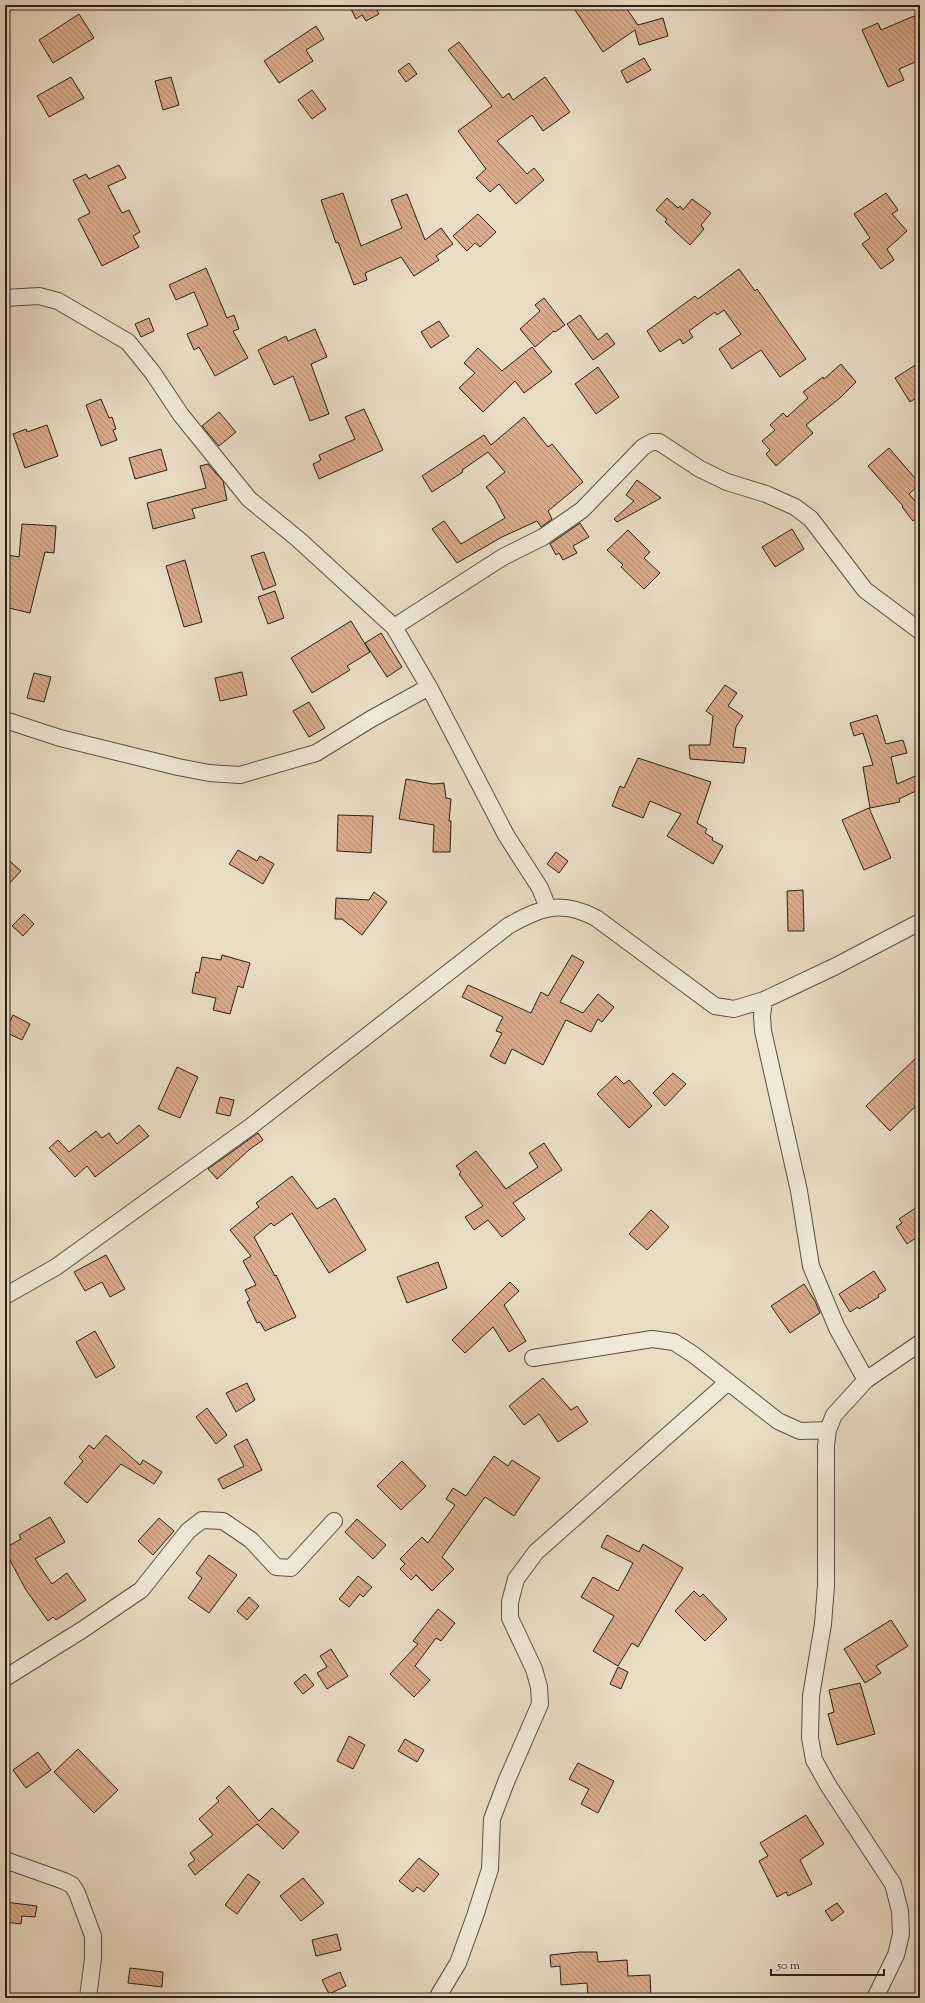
<svg xmlns="http://www.w3.org/2000/svg" width="925" height="2003" font-family="'Sorts Mill Goudy',serif">
<style>
.building{fill:url(#building-back-hatch);stroke:#292115}
.lines{fill:none;stroke-linecap:round;stroke-linejoin:round}
.street-casing{stroke:#595040;stroke-width:18}
.street{stroke:#f1e8d8;stroke-width:16}
</style>
<defs>
<pattern id="building-back-hatch" width="6" height="6" patternUnits="userSpaceOnUse"><rect width="6" height="6" fill="#dbab8b"/><path d="M-1 5l2 2M0 0l6 6M5-1l2 2" fill="none" stroke="#b28b70"/></pattern>
</defs>
<rect width="100%" height="100%" fill="#eadcc3"/>
<filter id="stains"><feTurbulence type="fractalNoise" baseFrequency=".005" numOctaves="4"/><feColorMatrix values="0 0 0 0 .2 0 0 0 0 .09 0 0 0 0 .02 0 0 0 .5 -.17"/></filter>
<radialGradient id="worn" r=".72"><stop offset=".6" stop-color="#630" stop-opacity="0"/><stop offset="1" stop-color="#630" stop-opacity=".3"/></radialGradient>
<path class="building" d="M349 5H381L376 8 379 14 366 21 362 15 356 19Z
M583 5H624L638 25 663 18 668 36 639 45 635 30 603 52 575 10Z
M79 14 94 38 53 63 39 40Z
M914 16 920 29V60L899 69 904 80 888 87 862 30 878 23 881 30Z
M316 26 324 39 306 50 313 61 279 83 264 61Z
M459 42 503 98 509 93 513 100 545 77 570 112 543 131 532 115 497 141 527 174 534 168 544 180 516 204 499 184 490 192 476 178 486 169 458 131 492 106 448 50Z
M644 58 651 70 627 83 621 71Z
M409 63 417 74 406 82 398 71Z
M71 77 84 98 49 117 37 96Z
M171 77 179 105 163 110 155 81Z
M312 90 326 109 312 119 298 100Z
M119 165 126 178 108 186 122 213 129 210 140 232 133 236 139 247 102 266 78 219 90 213 73 180 86 174 89 179Z
M343 193 361 246 402 228 391 200 407 194 425 240 441 228 453 244 436 256 439 260 414 276 401 257 365 273 367 280 354 285 338 242 336 243 321 200Z
M886 193 898 210 892 214 907 231 887 249 894 260 881 269 862 244 870 238 854 214Z
M667 198 678 208 680 206 683 210 692 199 711 213 701 225 704 229 690 245 665 222 667 219 656 210Z
M478 214 496 232 480 247 475 243 467 251 453 236Z
M206 268 227 318 234 315 239 329 233 331 248 358 215 376 199 347 194 350 187 334 208 325 194 292 176 300 169 285Z
M739 269 755 291 757 289 806 359 780 377 761 350 732 369 719 349 741 334 724 310 717 315 715 312 689 331 693 337 683 344 680 339 660 352 647 331 695 296 698 299Z
M544 298 565 325 555 332 554 331 535 347 520 329 540 311 535 305Z
M580 315 598 340 607 333 615 344 593 360 567 324Z
M149 318 154 331 141 337 135 324Z
M439 321 449 336 431 348 421 332Z
M315 329 327 357 311 364 329 414 310 421 293 376 274 385 258 350 286 336 288 341Z
M532 347 552 372 524 393 515 381 483 412 459 388 475 373 464 363 478 348 502 371Z
M920 362V395L910 402 895 378Z
M841 364 856 382 840 398 806 425 813 433 776 466 766 454 770 450 762 441 775 430 770 425 783 413 787 417 808 398 803 392 823 377 824 379Z
M598 367 619 397 596 414 575 384Z
M101 399 109 418 112 417 116 429 113 430 117 440 101 446 86 405Z
M364 409 383 450 319 479 313 464 321 460 319 455 355 439 345 417Z
M219 412 236 432 219 446 202 426Z
M524 417 548 447 552 444 583 482 548 511 552 519 541 527 537 521 502 537 457 563 432 529 444 521 461 544 505 518 495 499 486 487 505 472 488 452 462 470 463 472 432 492 422 476 484 435 491 445Z
M47 425 58 456 25 468 13 434 26 429 27 432Z
M889 448 920 484 909 494 920 507V516L913 521 902 507 903 506 868 466Z
M161 449 167 470 135 479 129 458Z
M208 464 223 481 227 500 192 509 195 518 153 529 147 503 206 488 200 466Z
M637 480 661 498 617 522 614 519 634 501 626 495Z
M580 523 589 537 573 546 577 553 563 560 559 553 556 555 550 544Z
M22 524 56 526 54 553 45 552 30 613 5 607V566L8 555 19 557Z
M792 529 804 549 775 567 762 547Z
M628 530 650 552 644 558 660 573 644 589 621 567 623 565 607 550Z
M264 552 276 585 263 590 251 556Z
M185 560 202 622 184 627 166 566Z
M275 591 284 618 268 624 258 597Z
M351 621 370 652 347 666 350 670 312 693 291 658Z
M381 633 402 667 387 677 365 643Z
M242 672 247 695 220 701 215 678Z
M34 673 51 677 44 702 27 698Z
M725 685 737 693 728 706 743 716 736 727 733 747 746 748 744 763 690 759 689 745H710L713 716 706 711Z
M309 702 325 728 309 737 293 711Z
M877 715 886 744 903 740 907 753 891 757 897 784 920 774V789L899 799 900 802 870 808 863 767 873 765 863 733 854 736 850 723Z
M638 758 711 782 697 823 707 829 705 833 713 838 712 840 723 846 713 864 667 836 681 814 650 801 643 818 612 806 620 786 624 788Z
M406 779 433 784 444 783 446 798 451 799 449 821H451L450 852H433L434 825 399 819Z
M869 808 891 858 864 870 842 820Z
M338 815 373 816 371 853 337 851Z
M238 850 257 861 260 856 274 864 263 884 229 864Z
M556 852 568 861 559 873 547 864Z
M5 857 21 871 5 888Z
M803 890 804 931H788L787 891Z
M374 892 387 902 362 935 342 919H335L336 898 369 900Z
M24 914 34 924 23 936 12 926Z
M222 955 250 963 243 988 238 986 230 1014 213 1010 216 998 192 993 196 972 199 973 202 957 221 960Z
M572 955 584 962 560 1002 583 1013 598 994 614 1007 602 1022 598 1019 591 1032 566 1020 543 1065 512 1049 505 1064 490 1056 502 1033 496 1031 503 1017 462 997 468 985 531 1013 541 992 548 996Z
M13 1015 30 1024 22 1040 5 1032Z
M920 1054V1102L890 1131 866 1106Z
M177 1067 198 1077 180 1118 158 1109Z
M673 1073 686 1084 665 1106 653 1093Z
M616 1076 624 1084 629 1080 652 1106 629 1128 597 1094Z
M220 1097 234 1100 230 1116 216 1113Z
M139 1125 149 1136 95 1177 87 1166 75 1177 49 1148 58 1140 69 1152 96 1131 102 1138 109 1133 117 1144Z
M258 1133 263 1140 250 1149 217 1179 208 1169Z
M544 1143 562 1170 513 1203 525 1219 502 1237 488 1220 474 1230 465 1217 483 1206 459 1174 461 1172 456 1166 476 1151 506 1189 538 1167 529 1153Z
M292 1176 317 1209 335 1198 366 1250 329 1273 292 1213 274 1226 271 1223 254 1237 275 1276 276 1275 296 1317 265 1331 260 1322 257 1323 247 1302 250 1300 245 1290 256 1285 243 1261 251 1256 230 1230 259 1207 256 1203Z
M920 1205V1235L907 1244 896 1227 902 1223 899 1219Z
M651 1210 669 1227 647 1250 629 1234Z
M106 1255 125 1289 110 1297 102 1282 85 1291 74 1272Z
M438 1262 447 1288 407 1303 397 1277Z
M874 1271 886 1290 878 1295 879 1297 859 1309 858 1307 850 1312 839 1294Z
M510 1282 519 1291 504 1305 526 1341 509 1352 493 1327 465 1353 452 1340Z
M804 1284 815 1301 820 1313 790 1333 771 1306Z
M95 1331 115 1367 96 1378 76 1342Z
M543 1378 571 1410 577 1406 588 1422 558 1442 539 1414 524 1425 509 1406Z
M247 1383 255 1400 236 1412 226 1393Z
M207 1408 227 1435 216 1444 196 1417Z
M106 1435 140 1465 143 1460 162 1472 154 1484 121 1464 87 1503 64 1483 83 1461 79 1457 89 1445 94 1449Z
M247 1439 262 1470 223 1489 218 1479 244 1466 234 1446Z
M494 1456 508 1466 512 1460 540 1478 514 1516 485 1497 442 1557 454 1569 432 1591 416 1575 411 1580 400 1569 405 1564 400 1559 422 1537 428 1543 455 1505 446 1499 453 1488 466 1496Z
M402 1461 426 1486 401 1510 377 1486Z
M50 1517 65 1542 35 1559 52 1584 67 1573 86 1600 56 1620 53 1617 48 1621 26 1590 5 1551V1548L21 1539 19 1535Z
M159 1518 174 1531 153 1555 138 1541Z
M357 1519 386 1545 373 1559 345 1532Z
M607 1535 639 1552 643 1544 683 1568 638 1647 632 1643 618 1666 593 1651 614 1616 581 1597 593 1577 618 1591 633 1563 601 1547Z
M209 1555 237 1575 209 1613 188 1598 202 1578 196 1573Z
M358 1576 372 1587 363 1597 360 1594 349 1607 339 1599Z
M694 1591 700 1597 703 1594 727 1619 705 1641 675 1611Z
M249 1597 259 1606 247 1620 237 1611Z
M438 1609 455 1623 441 1641 436 1638 415 1666 430 1680 414 1697 390 1674 418 1644 413 1641Z
M891 1620 908 1646 876 1666 881 1673 865 1683 844 1649Z
M331 1649 348 1676 327 1689 317 1673 327 1667 320 1656Z
M618 1667 628 1672 621 1689 610 1684Z
M305 1674 314 1685 303 1694 294 1683Z
M860 1683 875 1734 837 1745 828 1714 834 1712 829 1690Z
M349 1736 365 1745 353 1769 337 1761Z
M405 1739 424 1750 417 1762 398 1751Z
M78 1749 118 1790 94 1813 54 1772Z
M38 1752 51 1770 26 1788 13 1770Z
M578 1763 614 1781 598 1813 581 1804 589 1789 569 1779Z
M229 1786 259 1821 272 1808 299 1832 283 1849 257 1824 195 1875 188 1865 195 1860 190 1853 213 1835 199 1819 219 1801 216 1798Z
M806 1815 824 1844 800 1860 812 1884 788 1896 786 1892 777 1897 759 1861 768 1856 760 1843Z
M419 1858 439 1874 424 1892 417 1887 413 1892 399 1881Z
M248 1874 260 1882 237 1914 225 1905Z
M303 1878 324 1903 301 1921 280 1896Z
M5 1902 37 1906 35 1917 22 1916 21 1924 5 1922Z
M837 1903 844 1912 832 1921 825 1911Z
M337 1934 341 1950 316 1956 312 1940Z
M579 1952H597L598 1962 627 1960 628 1976 650 1975 651 1998H588L587 1983 561 1985 560 1966 551 1967 550 1955Z
M130 1968 163 1972 162 1987 128 1983Z
M340 1972 346 1986 329 1994 322 1980Z"/>
<g class="lines">
<g class="street-casing">
<path id="street" d="M5 298 39 296 58 301 128 342 153 373 181 415 249 499 298 539 394 627 429 687 506 835 540 888 548 908
M394 627 503 557 543 537 582 510 643 447 652 442H659L700 469 727 482 766 494 795 507 811 519 865 590 920 631
M5 720 60 738 178 767 209 773 240 775 316 753 371 719 429 687
M764 1000 762 1016 763 1031 799 1191 811 1266 837 1328 866 1380
M5 1296 56 1267 250 1127 508 926C541 907 561 900 596 918L715 1006 734 1009 764 1000 834 967 920 922
M533 1358 652 1339 674 1342 694 1355 778 1421 800 1431 828 1430
M5 1678 82 1630 141 1590 188 1531 202 1520 223 1521 251 1540 276 1567 291 1568 334 1521
M5 1860 64 1881 72 1885 77 1893 93 1936V1958L88 1998
M437 1998 458 1963 475 1916 490 1869 492 1819 506 1782 540 1704 539 1687 534 1669 510 1618V1602L516 1579 536 1552 728 1382
M875 1998 896 1955 901 1934 900 1911 893 1884 828 1785 814 1760 810 1738 811 1696 823 1624 826 1586V1446L828 1430 834 1415 866 1380 920 1343"/>
</g>
<use href="#street" class="street"/>
</g>
<rect width="925" height="2003" fill="none" stroke="#eadcc3" stroke-width="20"/>
<rect x="6" y="6" width="913" height="1991" fill="none" stroke="#292115" stroke-width="2"/>
<rect x="10" y="10" width="905" height="1983" fill="none" stroke="#292115"/>
<path d="M771 1969v6h113v-6" fill="none" stroke="#292115" stroke-width="2"/>
<text x="777" y="1969" font-size="12" fill="#292115" stroke="#f1e8d8" stroke-width="3" paint-order="stroke">50 m</text>
<rect width="100%" height="100%" filter="url(#stains)"/>
<rect width="100%" height="100%" fill="url(#worn)"/>
</svg>
